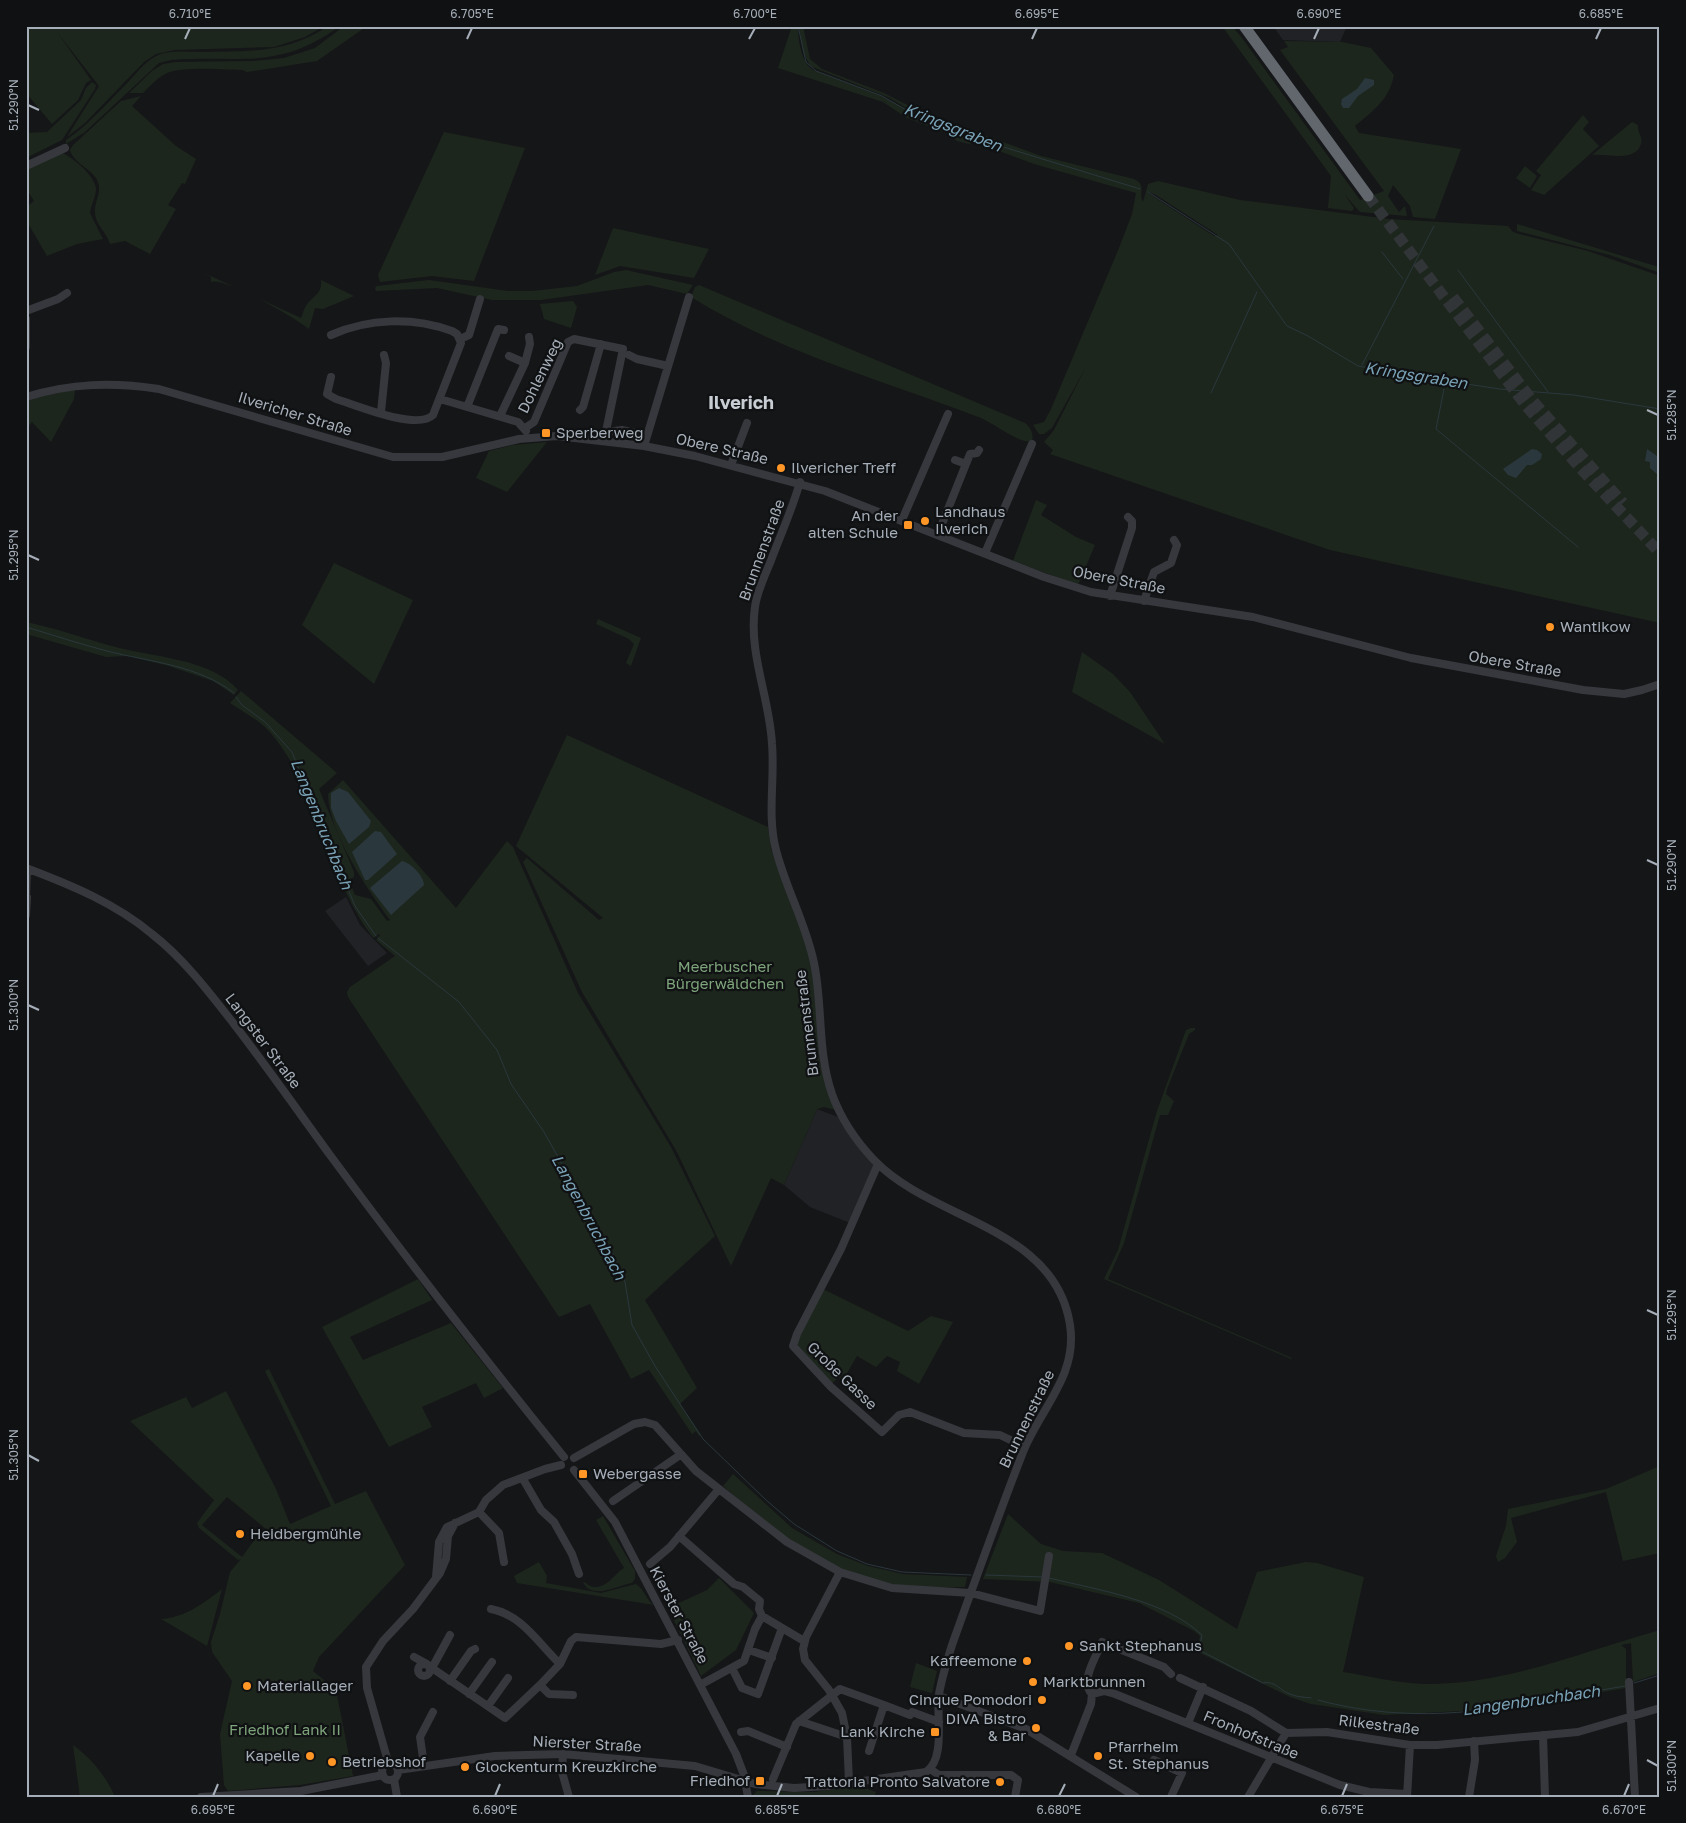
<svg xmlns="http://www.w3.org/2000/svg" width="1686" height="1823" font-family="'Golos Text',sans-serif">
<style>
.built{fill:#212225}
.green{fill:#1d261d;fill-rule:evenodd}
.water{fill:#2a373d}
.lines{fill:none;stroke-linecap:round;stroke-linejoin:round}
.stream{stroke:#2a373d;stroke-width:1}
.highway-tunnel{stroke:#323538;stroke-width:11;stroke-dasharray:11 5.5;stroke-linecap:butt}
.minor{stroke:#36383d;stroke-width:8}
.highway{stroke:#62676e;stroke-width:11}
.ticks{fill:none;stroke:#a6afb9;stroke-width:2}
.poi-dot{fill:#ff9626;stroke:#101113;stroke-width:2}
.labels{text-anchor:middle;stroke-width:4.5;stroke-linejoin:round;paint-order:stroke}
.street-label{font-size:15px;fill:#a6afb9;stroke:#101113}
.poi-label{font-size:15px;fill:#a6afb9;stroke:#101113;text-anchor:start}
.park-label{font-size:15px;fill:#7fa57c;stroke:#101113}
.water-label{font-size:16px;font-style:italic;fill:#7aa3b7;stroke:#101113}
.quarter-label{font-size:18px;font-weight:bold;fill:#c8cdd4;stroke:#101113}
.neatline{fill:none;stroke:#a6afb9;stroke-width:2}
.ticks-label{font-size:12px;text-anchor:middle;fill:#a6afb9}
</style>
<rect width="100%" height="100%" fill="#151618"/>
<path class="built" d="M1273 26H1347L1340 42 1283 40Z
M346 897 360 925 387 953 368 966 325 911Z
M817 1109 838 1117 875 1165 850 1223 810 1207 784 1185Z"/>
<path class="green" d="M31 26H324L305 37 274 47 175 50 156 54 144 62 85 123 67 137 99 86 57 32 91 80 86 83 78 100 52 124 26 93V30Z
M328 26H340C278 71 241 55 171 60L159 63 85 132 66 144V140C91 123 109 101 130 80 138 71 147 60 158 55 171 50 186 52 200 52 246 51 287 54 328 26Z
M344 26H367L317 61 247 72 242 70C221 70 186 66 167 73 158 77 150 86 143 93H129L152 71 163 64 176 62 254 61 284 58 315 48Z
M792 26H798C798 40 801 62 813 70L881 96 916 114 890 98 810 66 803 52 799 26H803L810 59 822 69 884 93 919 111 1041 156 1134 179C1147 185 1138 192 1143 202L1148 184 1158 181 1240 200 1389 219 1508 226 1513 232 1519 234 1588 251 1660 276V623L1330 550 1050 454 1053 450 1044 442 1054 430 1086 367 1052 428 1044 434H1039L1033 425 1044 422 1051 409 1119 248 1132 214 1136 193 1034 164 975 142 969 144 957 141 949 134 907 118 883 102 778 68ZM1149 192 1156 195 1218 235 1214 236 1148 193Z
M1222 26H1232L1242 38 1360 200 1384 191 1280 50 1288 47 1284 41 1342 42 1371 48 1394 75C1389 100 1373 111 1355 126L1359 133 1461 149 1435 219 1413 217 1410 206 1393 185 1388 196 1399 212 1405 206 1407 216 1360 212 1344 194 1354 208 1352 211 1328 208 1331 176Z
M92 82 96 85 95 89 62 140 26 158V133L47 132 81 100 86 88Z
M141 96 132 106 176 146 196 159 185 184 182 183 168 205 176 209 150 254 125 241 110 244C107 232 95 225 95 212 94 200 104 191 96 178 89 168 73 162 70 150L73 145 121 101Z
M1583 115 1589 122 1583 129 1599 146 1544 195 1531 190 1541 175 1536 171Z
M1632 122 1638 125C1637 132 1643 137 1641 144 1635 163 1607 153 1592 155Z
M444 132 525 148 474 281 432 276 380 282 378 275Z
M61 152C73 158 95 175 96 189 96 197 91 205 90 213L103 239 77 244 47 256 26 220V207L34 201 26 188V168Z
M1525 166 1537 176 1530 188 1516 178Z
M1517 224 1659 267 1660 273 1610 255 1517 231Z
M613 228 709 249 694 278 620 266 595 275Z
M626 270 693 285 687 294 648 285 541 300H492L437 288 376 291 375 288 377 286 429 280 508 291H532L577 286 614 272Z
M204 273 301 318C303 314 304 307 308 303 314 296 323 292 321 280L354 296 323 309 315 308 309 329C297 319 224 276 211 282V277Z
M699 285 1025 423C1031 428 1034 434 1032 442 1014 441 997 425 981 418 883 380 781 353 691 297L695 287Z
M573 301 577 307 571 328 544 319 540 304Z
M75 390 74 399 51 442 32 422 26 429V399L43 394Z
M547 442 507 492 476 478 489 451 513 445Z
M1036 500 1047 505 1041 515 1076 537 1095 545 1078 585 1013 561Z
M334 563 413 600 374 684 302 625Z
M598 619 641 638 631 666 626 663 634 644 629 639 596 624Z
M26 622C55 628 83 638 112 646 150 657 211 658 238 690L234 695 213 681 169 666 128 656 106 657 26 634Z
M1082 652 1113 674 1130 692 1165 744 1072 692Z
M241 691 337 773 319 789 354 872V877L349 880 355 895 371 899 387 921 390 920C367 889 329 833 328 794L343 780 456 908 507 841 513 847 578 993 671 1147 715 1236 645 1300 697 1388 680 1404 701 1435 699 1436 696 1431 692 1434 649 1370 631 1379 590 1304 559 1317 348 997 347 992 350 987 395 956 376 940 380 935 379 934 374 938 371 935C325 873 320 788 268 730 257 719 243 712 230 703Z
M567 735 768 827 771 849 810 956 816 990 820 1063 836 1110 824 1107 817 1109 784 1185 771 1178 731 1266 677 1152 582 992 523 862 527 858 599 920 603 918 516 846Z
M1191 1028H1195V1030L1189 1034 1167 1089 1166 1094 1174 1101 1168 1115H1160L1124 1243 1108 1279 1292 1358 1291 1359 1104 1279 1118 1250 1157 1111 1186 1030Z
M418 1279 432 1300 350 1337 363 1360 451 1323 503 1388 484 1398 476 1383 422 1407 432 1427 389 1447 322 1327Z
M823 1289 908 1331 931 1316 953 1322 919 1384 897 1371 900 1362 887 1356 876 1367 857 1356 843 1380 838 1377 831 1385 798 1346V1337Z
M269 1369 335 1504 366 1491 405 1565 319 1657 313 1671 336 1690 353 1776 300 1785 228 1791 224 1785 220 1734 232 1681 212 1652 211 1642 220 1614 230 1572 241 1559 238 1560 199 1528 197 1523 214 1500 130 1421 186 1397 192 1408 226 1391 276 1489 290 1524 331 1506 265 1371ZM227 1497 271 1533 255 1539 242 1557 202 1525Z
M1660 1466V1553L1623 1561 1606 1492 1511 1518 1517 1542 1505 1558 1498 1562 1496 1556 1506 1526 1508 1509 1606 1489Z
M733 1474 792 1528 837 1554 868 1566 903 1574 967 1577 965 1587C941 1587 915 1590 892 1586 827 1574 771 1529 723 1486Z
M1008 1514 1041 1544 1063 1551 1102 1553 1159 1580 1237 1629 1257 1572 1306 1562 1317 1563 1364 1577 1343 1672C1369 1676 1397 1683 1423 1684 1506 1685 1581 1652 1660 1630V1673L1633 1682 1631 1643 1621 1645 1626 1649V1688L1543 1702 1537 1700 1498 1709 1384 1715 1311 1704 1290 1697 1200 1653 1197 1650 1200 1636 1194 1631 1139 1603 1050 1582 983 1579Z
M603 1516 635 1571V1579L632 1583C618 1585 592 1601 583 1582 586 1582 588 1586 593 1587 608 1588 613 1575 624 1568L596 1520Z
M539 1562 547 1576 546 1583 601 1593 636 1584C645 1590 646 1600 654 1605L517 1583 514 1576Z
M719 1578 754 1613 736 1650 701 1676 668 1608 707 1590Z
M222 1589 207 1646 161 1619C184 1618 204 1603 222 1589Z
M916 1663 937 1671 932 1693 910 1687Z
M73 1745C90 1757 107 1777 115 1797H80Z
M860 1786 876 1792 874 1797 752 1796 757 1791 814 1792Z"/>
<path class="water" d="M1365 78 1374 80V85L1358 96 1349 108H1343L1341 104 1342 99 1357 89Z
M1532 449 1537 450 1542 454 1541 459 1532 465H1527L1516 478 1508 475 1503 469Z
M1647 449 1660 458V480L1656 479 1658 475 1650 468V462L1645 461Z
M339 788 348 792 371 821 369 827 349 844 336 821 331 808V793Z
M375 831 381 832 397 854 368 880H365L352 852Z
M402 861C411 863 424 876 424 885L391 915 370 888Z"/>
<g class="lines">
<path class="stream" d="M798 26 806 62 816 71 882 96 915 115 997 145 1140 189
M1148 192 1229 244 1287 326 1308 336 1358 366 1446 381 1500 389 1574 395 1660 409
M1382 252 1403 279
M1458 270 1548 392
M1362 365 1434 226
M1444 389 1436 429 1578 547
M1211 393 1257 292
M26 627C53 635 80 644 107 651 150 662 198 665 234 693
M236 697 242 705 265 722 292 752 355 906 376 936
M378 938 459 1002 497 1050 511 1084 544 1132 616 1260 625 1282 632 1325 655 1366 703 1439 766 1500 794 1524 837 1551 867 1564 902 1572 971 1575
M986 1575 1043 1577
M1049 1578C1098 1590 1165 1600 1202 1635L1199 1649 1201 1651 1263 1683C1275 1680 1280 1691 1290 1694 1296 1697 1304 1697 1311 1698
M1634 1683 1660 1675
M1318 1700C1386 1719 1471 1718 1538 1698L1543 1700 1625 1686"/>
<path class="highway-tunnel" d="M1368 196 1526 406 1581 469 1660 553
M1453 297 1533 401 1623 503"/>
<path class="minor" d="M26 166 65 148
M26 311 58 299 67 293
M26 319V347
M331 335C369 318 413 317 452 331L457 334 461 343 433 415C417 431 356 405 336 399L327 394 331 377
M460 339 469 335 480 299
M629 355 637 359 668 366
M525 363 530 344 529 337
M26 397C71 383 113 382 159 389L393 457H442L519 439 557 436 644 446 695 456 825 491 1044 577 1091 592 1253 617 1411 658 1583 690 1624 694 1642 690 1660 684
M440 399 518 422 526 431
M467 407 498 329 504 330
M580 410 583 407 601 344
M381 412 386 363 384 355
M500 416 525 363 509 356
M525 428 534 422 568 342 574 339 623 349 604 441
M614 431 622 430 647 436
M644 446 689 297
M955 460 966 464
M731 465 747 423
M902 520 948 414
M938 534 970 454 977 453 979 450
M985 553 1032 444
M1110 596 1132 528V521L1128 517
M1144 601 1154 572 1171 563 1177 545 1174 540
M26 868C71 885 115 903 152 934 184 959 209 992 234 1024 267 1067 298 1111 330 1155 406 1258 484 1358 564 1457
M26 897 27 869
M26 915 27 897
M878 1164 841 1249 797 1334 793 1346 831 1387 882 1432 899 1415 910 1412 964 1433 1000 1435 1025 1447
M574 1458 634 1424 645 1422 655 1425 696 1471 787 1542 840 1572 892 1588 971 1593 1040 1611 1049 1556
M574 1470 615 1522 736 1754 744 1775 748 1797
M523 1479 541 1510 554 1522 572 1554 579 1574
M613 1501 680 1455
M479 1512 499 1533 504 1562
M679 1536 734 1584 743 1587 760 1601 759 1609 762 1616 804 1641
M650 1564 670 1547 719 1489
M840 1572 806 1637 803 1649 805 1660 829 1690 842 1713 847 1737 849 1782
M436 1577 439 1542 447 1527 479 1512 486 1500 503 1485 545 1469 561 1465
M491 1609C522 1615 538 1643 560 1664
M450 1635 432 1668 505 1718 540 1685
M749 1650 772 1658
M414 1657 427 1664
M418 1670a6 6 0 1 1 12 0a6 6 0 1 1-12 0Z
M732 1668 742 1688 758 1694 782 1628
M1180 1678 1251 1711 1286 1733
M450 1681 471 1651 475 1649
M1629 1682 1635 1797
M700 1685 744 1661 755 1629 762 1616
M469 1694 492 1662
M1092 1694C1079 1682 1097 1655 1102 1642L1164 1667 1171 1674
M573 1695 549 1694 540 1685 560 1664 571 1641 576 1637 661 1644 678 1640
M939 1696 1026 1729 1136 1797
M884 1705 910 1715 912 1712 939 1722
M488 1706 508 1678
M799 1721 847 1737
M1188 1723 1203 1687
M741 1732 748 1731 787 1747
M1543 1735 1545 1797
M563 1754 562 1772 569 1797
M1071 1755 1091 1704 1092 1694 1104 1691 1115 1694 1340 1785 1369 1792 1407 1794
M1154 1760 1182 1773 1171 1797
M382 1772a8 8 0 1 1 16 0a8 8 0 1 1-16 0Z
M389 1765 367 1688 366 1667 383 1641 413 1609 440 1573 446 1559 448 1536 455 1523
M424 1765 420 1737 433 1712
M930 1769 939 1775H1011L1018 1780 1015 1797
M398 1770 495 1756 563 1754 695 1766 755 1784 794 1788 828 1786 926 1772C946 1759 936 1716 939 1694 942 1677 947 1661 952 1645 975 1581 998 1516 1023 1452 1040 1409 1078 1376 1070 1325 1055 1226 932 1221 874 1160 856 1141 841 1119 832 1094 817 1051 823 1006 814 963 806 924 786 889 776 850 767 816 775 779 772 744 770 699 748 653 755 607 757 592 764 577 770 563 780 536 792 510 800 482
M394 1779 397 1797
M773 1779 796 1724 840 1689 884 1705 869 1751
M201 1797 301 1791 383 1775
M1248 1797 1286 1733 1327 1732 1410 1745H1437L1578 1732 1660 1708
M1407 1797 1410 1745
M1469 1797 1475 1760 1474 1741"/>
<path class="highway" d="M1244 26 1368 196"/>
</g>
<path class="ticks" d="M185 39 190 28M467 39 472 28M749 39 755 28M1032 39 1037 28M1314 39 1319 28M1596 39 1601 28M28 105 39 110M1647 410 1658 415M28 555 39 560M1647 860 1658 865M28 1005 39 1010M1647 1310 1658 1315M28 1455 39 1461M1647 1760 1658 1766M213 1796 218 1784M495 1796 500 1784M777 1796 782 1784M1059 1796 1065 1784M1342 1796 1347 1784M1624 1796 1629 1784"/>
<g class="poi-dot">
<rect x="541" y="428" width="10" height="10" rx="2.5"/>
<circle cx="781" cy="468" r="5"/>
<circle cx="925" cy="521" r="5"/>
<rect x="903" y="520" width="10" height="10" rx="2.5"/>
<circle cx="1550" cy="627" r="5"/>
<rect x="578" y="1469" width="10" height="10" rx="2.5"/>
<circle cx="240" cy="1534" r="5"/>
<circle cx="1069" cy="1646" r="5"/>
<circle cx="1027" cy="1661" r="5"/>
<circle cx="1033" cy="1682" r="5"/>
<circle cx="247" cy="1686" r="5"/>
<circle cx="1042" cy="1700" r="5"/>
<circle cx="1036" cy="1728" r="5"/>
<rect x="930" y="1727" width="10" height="10" rx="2.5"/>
<circle cx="310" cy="1756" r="5"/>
<circle cx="1098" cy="1756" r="5"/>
<circle cx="332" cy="1762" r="5"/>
<circle cx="465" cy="1767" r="5"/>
<rect x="755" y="1776" width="10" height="10" rx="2.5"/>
<circle cx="1000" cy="1782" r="5"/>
</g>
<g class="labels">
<g class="street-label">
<text transform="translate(540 376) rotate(-64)" y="5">Dohlenweg</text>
<text transform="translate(295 414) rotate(17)" y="5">Ilvericher Straße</text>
<text transform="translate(722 449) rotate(13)" y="5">Obere Straße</text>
<text transform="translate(762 550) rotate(-70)" y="5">Brunnenstraße</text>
<text transform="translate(1119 580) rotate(11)" y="5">Obere Straße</text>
<text transform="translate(1515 664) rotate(10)" y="5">Obere Straße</text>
<text transform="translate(807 1023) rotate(-97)" y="5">Brunnenstraße</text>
<text transform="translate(263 1041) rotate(53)" y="5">Langster Straße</text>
<text transform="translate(842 1376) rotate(44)" y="5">Große Gasse</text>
<text transform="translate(1027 1419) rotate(-64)" y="5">Brunnenstraße</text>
<text transform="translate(679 1615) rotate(62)" y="5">Kierster Straße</text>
<text transform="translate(1379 1725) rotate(7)" y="5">Rilkestraße</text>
<text transform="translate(1251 1735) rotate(23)" y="5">Fronhofstraße</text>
<text transform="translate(587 1744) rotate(3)" y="5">Nierster Straße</text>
</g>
<g class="poi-label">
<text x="556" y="438">Sperberweg</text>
<text x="791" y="473">Ilvericher Treff</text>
<text x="935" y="517">Landhaus<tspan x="935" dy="17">Ilverich</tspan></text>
<text x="898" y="521" text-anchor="end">An der<tspan x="898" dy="17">alten Schule</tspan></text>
<text x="1560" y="632">Wantikow</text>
<text x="593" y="1479">Webergasse</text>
<text x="250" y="1539">Heidbergmühle</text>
<text x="1079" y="1651">Sankt Stephanus</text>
<text x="1017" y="1666" text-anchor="end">Kaffeemone</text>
<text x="1043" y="1687">Marktbrunnen</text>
<text x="257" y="1691">Materiallager</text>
<text x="1032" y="1705" text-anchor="end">Cinque Pomodori</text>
<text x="1026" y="1724" text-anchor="end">DIVA Bistro<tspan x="1026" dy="17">&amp; Bar</tspan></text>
<text x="925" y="1737" text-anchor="end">Lank Kirche</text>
<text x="1108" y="1752">Pfarrheim<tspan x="1108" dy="17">St. Stephanus</tspan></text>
<text x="300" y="1761" text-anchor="end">Kapelle</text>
<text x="342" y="1767">Betriebshof</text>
<text x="475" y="1772">Glockenturm Kreuzkirche</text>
<text x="750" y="1786" text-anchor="end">Friedhof</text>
<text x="990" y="1787" text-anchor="end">Trattoria Pronto Salvatore</text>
</g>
<g class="park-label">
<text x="725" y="972">Meerbuscher<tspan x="725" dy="17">Bürgerwäldchen</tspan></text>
<text x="285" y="1735">Friedhof Lank II</text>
</g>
<g class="water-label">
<text transform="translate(953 127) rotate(22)" y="6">Kringsgraben</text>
<text transform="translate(1416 375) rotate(9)" y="6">Kringsgraben</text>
<text transform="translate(322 824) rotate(68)" y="6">Langenbruchbach</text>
<text transform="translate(589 1217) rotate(62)" y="6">Langenbruchbach</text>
<text transform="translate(1531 1700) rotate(-8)" y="6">Langenbruchbach</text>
</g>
<g class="quarter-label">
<text x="741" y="409">Ilverich</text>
</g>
</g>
<rect width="1686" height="1823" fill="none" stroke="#101113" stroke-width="55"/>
<rect x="28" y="28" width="1630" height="1768" class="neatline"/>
<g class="ticks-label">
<text x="190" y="18">6.710°E</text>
<text x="472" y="18">6.705°E</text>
<text x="755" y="18">6.700°E</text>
<text x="1037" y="18">6.695°E</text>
<text x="1319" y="18">6.690°E</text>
<text x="1601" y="18">6.685°E</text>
<text transform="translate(14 105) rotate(-90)" y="4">51.290°N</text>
<text transform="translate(1672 415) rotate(-90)" y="4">51.285°N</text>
<text transform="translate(14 555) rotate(-90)" y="4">51.295°N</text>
<text transform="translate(1672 865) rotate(-90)" y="4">51.290°N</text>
<text transform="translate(14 1005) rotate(-90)" y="4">51.300°N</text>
<text transform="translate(1672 1315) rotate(-90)" y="4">51.295°N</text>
<text transform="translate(14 1455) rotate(-90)" y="4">51.305°N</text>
<text transform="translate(1672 1766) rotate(-90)" y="4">51.300°N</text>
<text x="213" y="1814">6.695°E</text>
<text x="495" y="1814">6.690°E</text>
<text x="777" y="1814">6.685°E</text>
<text x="1059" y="1814">6.680°E</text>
<text x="1342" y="1814">6.675°E</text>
<text x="1624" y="1814">6.670°E</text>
</g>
</svg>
